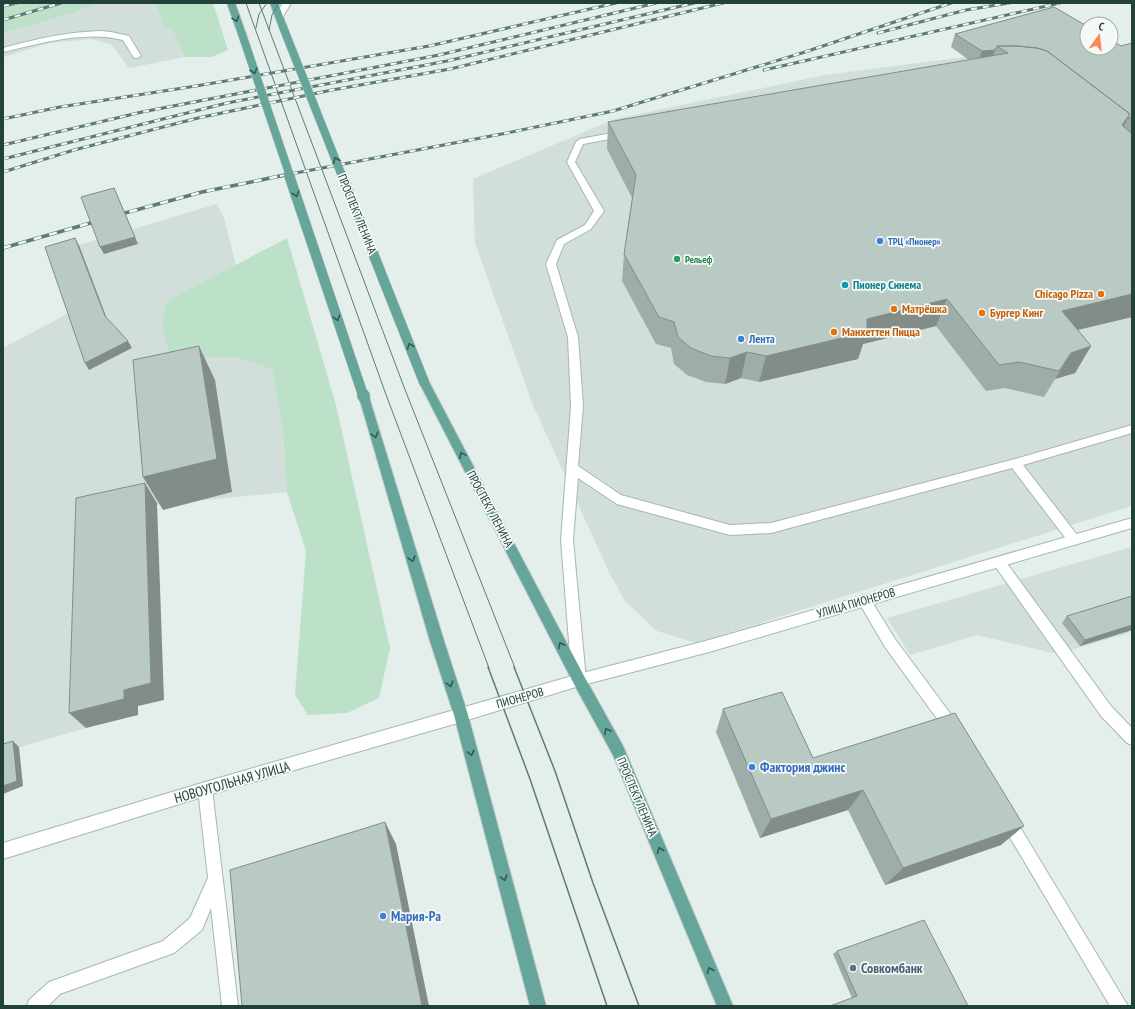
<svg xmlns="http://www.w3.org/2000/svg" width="1135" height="1009" font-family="'PT Sans Narrow',sans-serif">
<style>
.built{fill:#d2ded9}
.green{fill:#bce0c8}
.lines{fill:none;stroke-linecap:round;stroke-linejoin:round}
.lane-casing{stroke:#a6b7b2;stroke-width:2}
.street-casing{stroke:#a6b7b2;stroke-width:2}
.secondary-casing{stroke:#a1bab3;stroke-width:2}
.primary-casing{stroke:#c1cac8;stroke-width:2}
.lane{fill:#fff;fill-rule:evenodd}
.street{fill:#fff;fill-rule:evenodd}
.secondary{fill:#fff;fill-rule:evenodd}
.primary{fill:#66a59a;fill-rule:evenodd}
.tram-far1{stroke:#5d7c76;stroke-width:1}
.tram{stroke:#5d7c76;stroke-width:1.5}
.rail-far1-casing{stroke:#5d7c76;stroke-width:3}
.rail-casing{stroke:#5d7c76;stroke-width:3.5}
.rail-far1{stroke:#f5faf8;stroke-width:2;stroke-dasharray:6;stroke-linecap:butt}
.rail{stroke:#f5faf8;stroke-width:2.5;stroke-dasharray:8;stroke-linecap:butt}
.primary-bridge-far2-casing{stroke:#c1cac8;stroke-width:9;stroke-linecap:butt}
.primary-bridge-far1-casing{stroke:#c1cac8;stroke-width:11;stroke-linecap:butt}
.primary-bridge-casing{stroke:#c1cac8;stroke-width:14;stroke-linecap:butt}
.primary-bridge-far2{stroke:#66a59a;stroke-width:8}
.primary-bridge-far1{stroke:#66a59a;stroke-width:10}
.primary-bridge{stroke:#66a59a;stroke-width:12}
.wall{fill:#9fada8}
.shaded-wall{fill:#828d88}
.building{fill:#b9c9c3;stroke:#828d88}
.oneway{stroke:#335a53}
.shop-dot{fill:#3f7fe0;stroke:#f5faf8;stroke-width:1.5}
.leisure-dot{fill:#2e9e5b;stroke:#f5faf8;stroke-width:1.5}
.culture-dot{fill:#0f9aa8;stroke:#f5faf8;stroke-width:1.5}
.food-dot{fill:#e8710a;stroke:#f5faf8;stroke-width:1.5}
.service-dot{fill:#5c6f8a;stroke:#f5faf8;stroke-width:1.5}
.labels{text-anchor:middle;stroke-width:3.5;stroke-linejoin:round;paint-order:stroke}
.far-shop-label{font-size:10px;font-weight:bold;fill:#366cbe;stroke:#f5faf8;text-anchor:start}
.far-leisure-label{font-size:10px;font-weight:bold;fill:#27864d;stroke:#f5faf8;text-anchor:start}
.street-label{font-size:12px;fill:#22413b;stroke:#f5faf8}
.culture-label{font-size:12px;font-weight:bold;fill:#0d838f;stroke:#f5faf8;text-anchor:start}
.food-label{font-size:12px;font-weight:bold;fill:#c56008;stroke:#f5faf8;text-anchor:start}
.shop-label{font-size:12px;font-weight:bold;fill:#366cbe;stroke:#f5faf8;text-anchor:start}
.near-shop-label{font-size:14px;font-weight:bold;fill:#366cbe;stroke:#f5faf8;text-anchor:start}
.near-street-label{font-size:14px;fill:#22413b;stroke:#f5faf8}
.near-service-label{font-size:14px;font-weight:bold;fill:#4e5e75;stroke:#f5faf8;text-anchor:start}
</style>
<rect width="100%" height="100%" fill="#e4eeea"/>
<path class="built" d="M98 3H155L164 27 173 31 185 57 129 68 111 44 91 39 50 43 3 57V33L71 14Z
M1010 45 1132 138V506L696 643 657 631 625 601 608 570 532 403 475 243 473 179 615 119 825 75 965 57Z
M217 204 224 218 236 265 167 301 170 357H235L272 369 283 433 287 492 134 507 90 517 86 728 3 752V348L69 313 49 254Z
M1132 547V632L1057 654 977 635 910 655 887 618Z"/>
<path class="green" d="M3 3H98L71 14 3 33Z
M155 3H213L228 50 212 57H185L173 31 164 27Z
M287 238 336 405 390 648 379 698 347 713 308 715 295 695 306 551 287 492 283 433 272 369 235 357H170L162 324 167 301Z"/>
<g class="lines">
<g class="lane-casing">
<path id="lane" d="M100 31 111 32 129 36 141 56 137 58H134L123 40C84 30 42 43 3 52V48C35 39 67 32 100 31Z
M623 131 626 132 627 134 626 136 583 144 575 162 604 211 591 229 564 244 556 264 578 337 583 406 578 466 621 495 730 525 771 523 1015 459 1132 425V433L1023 465 1078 536 1080 540 1078 544 1074 545 1070 544 1012 468 771 533 730 535 617 504 578 478 573 540 586 680 584 684 579 686 574 684 572 680 561 540 571 406 568 337 546 264 557 240 585 225 594 211 567 162 576 142 580 139Z
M999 557 1003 558 1111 706 1132 728V745L1127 743 1101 716 995 566 993 562 995 558Z
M864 595 869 597 895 639 958 724 960 729 958 734 953 736 948 734 885 647 858 601 859 597Z
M205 782 210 784 212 789 238 1006H222L211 908 202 930 174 953 60 994 48 1006H27L29 1000 49 982 163 941 190 918 208 878 198 789 200 784Z
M1007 811 1012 814 1128 1006H1110L1002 824 999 819 1002 814Z"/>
</g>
<g class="street-casing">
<path id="street" d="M283 3H291L282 18H276L275 16Z
M461 708 466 710 468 715 466 720 461 722 205 796 3 859V843L205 782Z"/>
</g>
<g class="secondary-casing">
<path id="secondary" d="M1132 518V528L709 652 579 686 461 722 456 720 454 715 456 710 461 708 579 674 709 640Z"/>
</g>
<g class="primary-casing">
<path id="primary" d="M227 3H235L246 34 245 36H239L238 34Z
M270 3H278L287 27 286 29H280L279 27Z
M424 378 428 379 429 382 584 676 623 746 733 1006H717L613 755 574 684 419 382 420 379Z
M364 393 368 394 369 397 444 641 468 715 546 1006H530L454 715 430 641 359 397 360 394Z"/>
</g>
<use href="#lane" class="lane"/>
<use href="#street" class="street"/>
<use href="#secondary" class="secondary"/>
<use href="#primary" class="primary"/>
<path class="tram-far1" d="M246 3 385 392 489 668
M259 3 404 387 515 668
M256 28 259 14 267 3
M269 30 272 15 279 3"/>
<path class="tram" d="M488 667 530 779 607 1006
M514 667 555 771 593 883 639 1006"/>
<g class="rail-far1-casing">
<path id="rail-far1" d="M3 6 17 3
M3 20 61 3
M878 33 966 10 1009 3
M764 70 1060 3
M3 119 60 107 196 86 429 46 616 3
M3 145 142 112 439 55 656 3
M3 159 227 103 447 61 694 3
M3 172 74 150 198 118 332 90 450 69 723 3
M280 176 507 133 613 111 805 52 951 3"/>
</g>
<g class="rail-casing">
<path id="rail" d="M114 216 202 192 285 175
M3 248 101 220"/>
</g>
<use href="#rail-far1" class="rail-far1"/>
<use href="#rail" class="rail"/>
<g class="primary-bridge-far2-casing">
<path id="primary-bridge-far2" d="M283 27 342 176
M242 34 290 176"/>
</g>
<g class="primary-bridge-far1-casing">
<path id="primary-bridge-far1" d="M289 175 363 395
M342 175 424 382"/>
</g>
<g class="primary-bridge-casing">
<path id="primary-bridge" d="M363 394 364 397"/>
</g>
<use href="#primary-bridge-far2" class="primary-bridge-far2"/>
<use href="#primary-bridge-far1" class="primary-bridge-far1"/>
<use href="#primary-bridge" class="primary-bridge"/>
</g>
<path class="wall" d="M955 34 1121 46 1132 43V317L1078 330 1091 346 1075 373 1055 379 1044 397 1005 388 986 391 936 326 863 344 858 359 759 382 741 378 725 384 706 382 687 375 674 364 671 348 656 344 622 281 624 254 632 198 607 149 608 122 969 60 951 47Z
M1132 596V630L1080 646 1062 623 1067 616Z
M723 709 813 758 1001 845 885 885 848 810 760 838 716 732Z
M837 951 968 1006 852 998 833 954Z"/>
<path class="shaded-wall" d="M995 50 990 64 977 65 982 51Z
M1130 114 1116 141 1122 125Z
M114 188 138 244 104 254 100 247Z
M75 238 79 245 109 324 105 316Z
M1132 294V317L1047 337 1062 311Z
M947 299 936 326 863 344 858 359 759 382 766 356 867 319Z
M128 341 132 348 89 370 85 363Z
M199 346 215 380 232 492 163 510 143 477Z
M1091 346 1075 373 1055 379 1044 397 1071 353Z
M747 352 741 378 725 384 730 358Z
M145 483 157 503 164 700 138 706V715L86 728 69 713 124 690Z
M1132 625V630L1080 646 1085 640Z
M13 741 19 747 23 786 3 794V786Z
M863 790 848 810 760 838 771 819Z
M385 822 396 844 429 1006H422Z
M1024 826 1001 845 885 885 903 868Z"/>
<path class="building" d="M1054 7 1087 26V48H1111V40L1121 46 1132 43V118L1131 117 1129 119 1128 118 1130 114 1047 51 1037 48 1017 46H997L995 50 982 51 955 34Z
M997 46H1017L1037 48 1047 51 1130 114 1122 125 1132 134V294L1062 311 1091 346 1071 353 1059 371 1019 362 999 365 947 299 867 319V332L766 356 747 352 730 358 711 356 691 348 678 337 674 322 659 317 624 254 636 175 608 122 1008 53Z
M114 188 135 237 100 247 81 197Z
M75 238 105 316 128 341 85 363 45 247Z
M199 346 217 459 143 477 133 360Z
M145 483 151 683 124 690V699L69 713 76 498Z
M1132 596V625L1085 640 1067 616Z
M782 692 813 758 955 713 1024 826 903 868 863 790 771 819 723 709Z
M13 741 17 781 3 786V744Z
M385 822 422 1006H242L230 870Z
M924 920 968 1006H830L857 996 837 951Z"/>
<defs><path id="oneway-chevron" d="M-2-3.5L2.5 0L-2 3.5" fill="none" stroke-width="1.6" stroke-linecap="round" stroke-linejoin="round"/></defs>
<g class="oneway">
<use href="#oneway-chevron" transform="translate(236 19) rotate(71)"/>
<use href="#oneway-chevron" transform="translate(254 71) rotate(71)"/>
<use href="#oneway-chevron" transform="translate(336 160) rotate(-112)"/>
<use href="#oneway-chevron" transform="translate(296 194) rotate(71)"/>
<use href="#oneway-chevron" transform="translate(337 318) rotate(71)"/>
<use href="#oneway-chevron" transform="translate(410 346) rotate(-112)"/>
<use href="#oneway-chevron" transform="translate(375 435) rotate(74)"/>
<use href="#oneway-chevron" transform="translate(462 455) rotate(-118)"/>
<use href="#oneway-chevron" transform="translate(412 559) rotate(74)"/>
<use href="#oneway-chevron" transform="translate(561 645) rotate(-117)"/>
<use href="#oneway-chevron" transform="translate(450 684) rotate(72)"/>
<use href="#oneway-chevron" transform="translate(607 731) rotate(-119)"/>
<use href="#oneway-chevron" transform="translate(471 753) rotate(75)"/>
<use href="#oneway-chevron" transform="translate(660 850) rotate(-113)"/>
<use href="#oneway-chevron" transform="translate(504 878) rotate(75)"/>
<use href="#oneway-chevron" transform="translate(710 970) rotate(-113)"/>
</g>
<g class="shop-dot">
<circle cx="880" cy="241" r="4"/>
<circle cx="741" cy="339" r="4"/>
<circle cx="752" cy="767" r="4"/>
<circle cx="383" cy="916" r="4"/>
</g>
<circle class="leisure-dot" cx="677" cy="259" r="4"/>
<circle class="culture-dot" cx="845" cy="285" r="4"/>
<g class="food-dot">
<circle cx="1101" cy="294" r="4"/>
<circle cx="894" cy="309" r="4"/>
<circle cx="982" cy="313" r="4"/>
<circle cx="834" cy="332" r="4"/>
</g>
<circle class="service-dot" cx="853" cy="968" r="4"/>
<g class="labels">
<g class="far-shop-label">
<text x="888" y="245">ТРЦ «Пионер»</text>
</g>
<g class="far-leisure-label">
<text x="685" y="263">Рельеф</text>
</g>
<g class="street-label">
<text transform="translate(357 214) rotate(68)" y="4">ПРОСПЕКТ ЛЕНИНА</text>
<text transform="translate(490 509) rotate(62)" y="4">ПРОСПЕКТ ЛЕНИНА</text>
<text transform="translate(856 603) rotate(-16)" y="4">УЛИЦА ПИОНЕРОВ</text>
<text transform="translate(520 698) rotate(-16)" y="4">ПИОНЕРОВ</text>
<text transform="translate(637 797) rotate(67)" y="4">ПРОСПЕКТ ЛЕНИНА</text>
</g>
<g class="culture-label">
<text x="853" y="289">Пионер Синема</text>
</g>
<g class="food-label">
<text x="1093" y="298" text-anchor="end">Chicago Pizza</text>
<text x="902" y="313">Матрёшка</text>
<text x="990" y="317">Бургер Кинг</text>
<text x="842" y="336">Манхеттен Пицца</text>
</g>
<g class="shop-label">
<text x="749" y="343">Лента</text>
</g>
<g class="near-shop-label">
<text x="760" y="772">Фактория джинс</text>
<text x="391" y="921">Мария-Ра</text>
</g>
<g class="near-street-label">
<text transform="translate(232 782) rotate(-16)" y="5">НОВОУГОЛЬНАЯ УЛИЦА</text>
</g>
<g class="near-service-label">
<text x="861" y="973">Совкомбанк</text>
</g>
</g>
<rect width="1135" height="1009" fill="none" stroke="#22413b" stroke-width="8"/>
<g transform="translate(1099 36) rotate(15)"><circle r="19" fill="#f5faf8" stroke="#a1b0ac"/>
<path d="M0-3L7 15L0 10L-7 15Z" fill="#f88c58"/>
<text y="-6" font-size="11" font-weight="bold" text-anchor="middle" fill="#22413b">С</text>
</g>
</svg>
